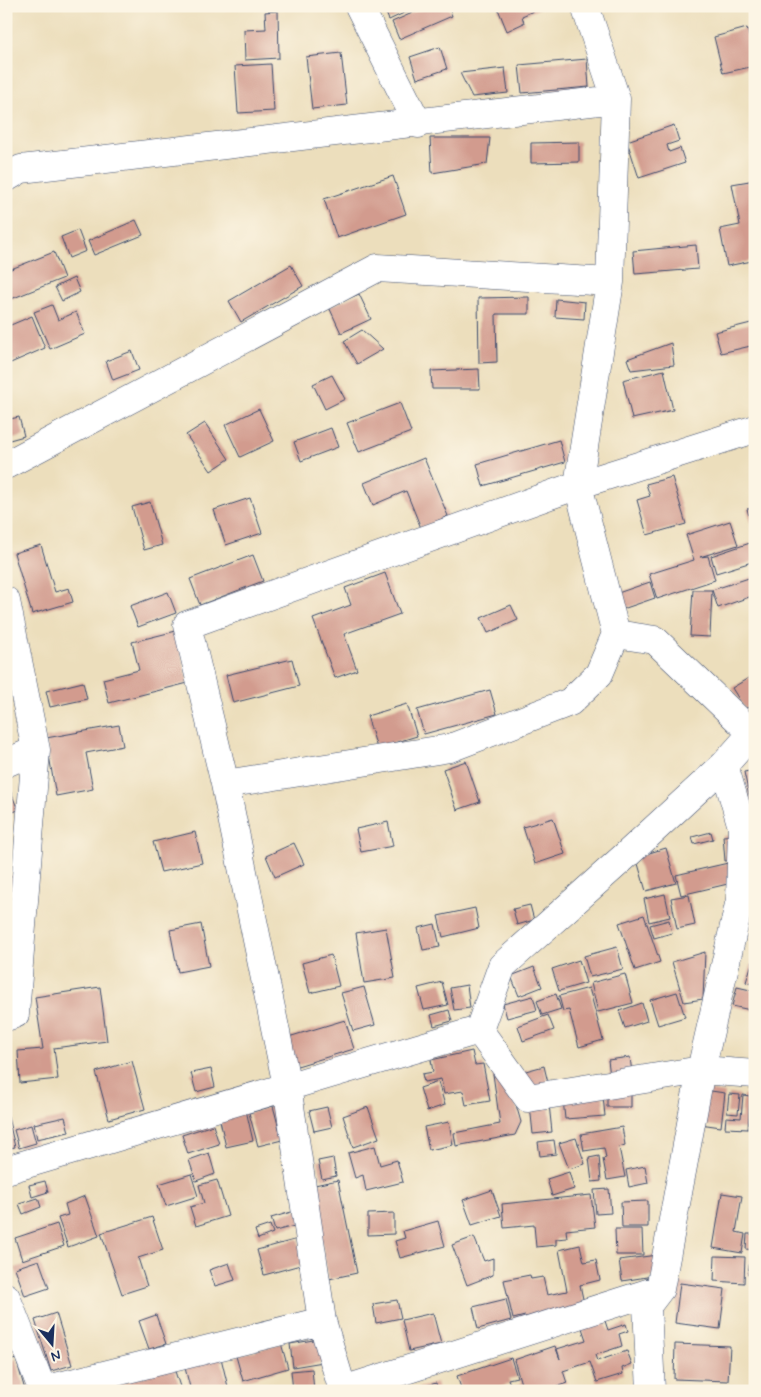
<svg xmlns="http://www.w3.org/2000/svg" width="761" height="1397" font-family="Mynerve,sans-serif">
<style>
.building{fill:#d29b8e}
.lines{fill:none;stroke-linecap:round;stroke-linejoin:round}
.minor-casing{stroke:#3a496c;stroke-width:29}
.minor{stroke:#fff;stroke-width:28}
</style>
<rect width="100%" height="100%" fill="#fcf5e5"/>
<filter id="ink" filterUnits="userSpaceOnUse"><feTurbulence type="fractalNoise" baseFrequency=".02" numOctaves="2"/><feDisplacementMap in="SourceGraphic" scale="10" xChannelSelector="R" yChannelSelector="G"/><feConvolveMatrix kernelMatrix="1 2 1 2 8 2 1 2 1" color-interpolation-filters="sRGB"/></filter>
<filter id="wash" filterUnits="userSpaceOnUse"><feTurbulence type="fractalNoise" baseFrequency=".0096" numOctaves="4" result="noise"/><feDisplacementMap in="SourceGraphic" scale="20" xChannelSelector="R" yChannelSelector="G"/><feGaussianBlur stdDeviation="1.12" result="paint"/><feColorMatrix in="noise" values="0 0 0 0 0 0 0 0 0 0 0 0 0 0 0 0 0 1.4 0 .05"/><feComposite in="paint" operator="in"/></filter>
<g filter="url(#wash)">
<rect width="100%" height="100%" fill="#ecdebc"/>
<g id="blocks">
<path class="building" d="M383 6H419L389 20Z
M428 6H448L452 16 399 39 392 22Z
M506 6H539L540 8 522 16 524 23 507 31 498 9Z
M278 11 279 58 245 60 244 30 266 29 265 12Z
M747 28 755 58V66L723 73 714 37Z
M440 47 447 69 417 79 410 57Z
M341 53 347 105 312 109 306 57Z
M587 59 589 87 522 93 519 65Z
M271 64 274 111 238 113 235 66Z
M505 68 508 93 472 97 460 73Z
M674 125 679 141 667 145 669 152 680 148 685 163 639 178 627 141Z
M430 138H490L487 164 432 173Z
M579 142V162L531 163V143Z
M393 176 406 214 337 238 324 199Z
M755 180V254L751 255 752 261 727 266 720 229 740 225 732 184Z
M136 220 143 235 94 255 88 241Z
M78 230 86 251 69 258 61 237Z
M696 245 698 269 635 274 633 251Z
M54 252 64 278 6 301V271Z
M291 265 303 286 241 322 229 301Z
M74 278 80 292 62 301 55 287Z
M359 294 371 319 341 333 329 307Z
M529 297V314H496L497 362 479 363 478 298Z
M556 299 585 302 584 319 555 317Z
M52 305 58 320 76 312 85 334 50 349 34 312Z
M32 316 45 348 6 365V327Z
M755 322V345L721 353 715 332Z
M362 330 383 349 357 364 344 341Z
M671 343 674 365 631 370 627 359Z
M132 351 139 370 113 380 106 361Z
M479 369 480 389H432L431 371Z
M664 370 673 410 632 419 623 380Z
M332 375 345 399 325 409 313 384Z
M400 403 411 432 359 452 347 423Z
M259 409 274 441 240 457 225 425Z
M19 417 24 436 6 441V420Z
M205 423 229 459 211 471 186 435Z
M331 428 338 447 301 461 294 442Z
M559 440 565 462 483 486 477 464Z
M424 458 448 516 421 528 406 491 373 505 364 483Z
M672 477 686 524 647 535 637 500 650 496 646 484Z
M250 498 262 533 226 545 214 510Z
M150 502 162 545 144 550 132 507Z
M755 507V532H754L747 509Z
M730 521 738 545 700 557 708 556 715 580 657 599 649 574 694 560 686 535Z
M750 543 755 561 716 573 711 556Z
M41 545 55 592 69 588 73 602 32 614 14 553Z
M253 555 263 581 200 605 190 579Z
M385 573 400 614 344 634 357 670 335 678 313 619 351 605 345 588Z
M755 576V595L718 608 712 590 710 637 690 636 693 590H712Z
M650 582 655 598 617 611 612 595Z
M168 592 176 613 138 627 130 606Z
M511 605 518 620 488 633 481 618Z
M176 631 188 683 109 703 103 679 139 670 132 642Z
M292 659 299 686 233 703 226 675Z
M755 674V703L745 709 732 688Z
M83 682 87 699 50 707 46 691Z
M490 690 497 714 424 734 417 710Z
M407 704 417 736 377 748 367 716Z
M119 725 123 746 86 753 93 789 56 796 46 738Z
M466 761 480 802 457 810 443 769Z
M755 770V808L752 809 744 772Z
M6 780 18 810 6 815Z
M553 818 565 854 535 864 523 827Z
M388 822 393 846 361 852 356 829Z
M195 832 202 863 161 872 153 842Z
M711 832 713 839 694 844 692 837Z
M736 835 738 860 725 861 723 836Z
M294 843 304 864 275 877 266 856Z
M666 848 676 883 646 891 636 857Z
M728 863 732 883 681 895 676 875Z
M17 875 13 906 6 907V877Z
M665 894 670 917 649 922 644 899Z
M689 895 695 925 677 929 671 898Z
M530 905 534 920 517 925 513 909Z
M475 908 479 928 443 937 438 916Z
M644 915 660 962 635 970 619 923Z
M669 920 672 933 654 938 650 925Z
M201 924 209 966 178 972 170 930Z
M435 924 440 947 423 950 418 928Z
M386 928 395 978 364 983 356 933Z
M617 947 623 969 590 977 584 956Z
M705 952 703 999 684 1002 672 962Z
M755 954V985L746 982Z
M331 955 339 986 310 993 302 963Z
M579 960 586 983 559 991 552 969Z
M534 967 542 987 519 996 511 976Z
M625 974 633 1003 598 1012 591 983Z
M442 982 448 1005 424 1010 418 988Z
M467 985 470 1008 454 1010 450 988Z
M100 987 107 1041 54 1048 58 1079 20 1083 18 1051 43 1049 35 997Z
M364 987 375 1025 353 1031 341 993Z
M737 987 755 991V1011L732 1006Z
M589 988 603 1040 579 1047 569 1010 563 1011 559 996Z
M677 992 685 1017 658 1025 650 1000Z
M556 994 561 1009 542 1015 537 1001Z
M533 996 537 1010 507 1018 503 1004Z
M642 1003 647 1021 625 1028 619 1011Z
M449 1010 452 1021 434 1026 431 1015Z
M548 1015 554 1030 523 1041 518 1026Z
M345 1020 354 1049 294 1067 285 1038Z
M472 1051 475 1065 483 1064 490 1101 466 1105 463 1091 444 1094 441 1079 424 1082 422 1074 433 1072 431 1060Z
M630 1057 632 1073 610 1076 608 1060Z
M132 1061 145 1109 109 1119 96 1072Z
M544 1066 549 1087 527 1093 522 1072Z
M211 1069 215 1087 196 1092 191 1073Z
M493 1074 514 1098 521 1122 515 1135 456 1146 454 1133 500 1124Z
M438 1082 445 1105 427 1111 420 1088Z
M631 1089V1107H607V1090Z
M704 1090 725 1093 721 1127 700 1124Z
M729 1094 740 1095 738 1114 727 1113Z
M743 1095 750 1096 748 1129 725 1128 726 1117 741 1118Z
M603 1096 605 1116 565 1119 563 1099Z
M549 1104 552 1132 533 1134 530 1105Z
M273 1106 282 1140 258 1146 249 1113Z
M327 1107 332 1127 314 1131 309 1111Z
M368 1107 379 1138 353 1147 343 1116Z
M246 1110 253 1141 226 1147 219 1116Z
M7 1113 15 1147 6 1149V1114Z
M65 1117 69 1132 37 1139 34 1124Z
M449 1122 453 1145 429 1150 424 1127Z
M31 1125 36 1143 19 1148 14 1130Z
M213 1125 219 1144 188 1154 182 1135Z
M622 1127 625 1145 619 1147 625 1177 607 1180 603 1159 606 1158 604 1148 584 1151 581 1134Z
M576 1138 585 1164 569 1169 559 1143Z
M554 1140 556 1154 540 1156 538 1142Z
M375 1146 380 1165 397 1160 403 1182 366 1191 363 1175 355 1178 348 1153Z
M209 1153 215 1174 196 1181 189 1160Z
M599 1156 601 1181 592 1182 589 1158Z
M333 1158 336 1176 322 1179 318 1161Z
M645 1166 648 1183 629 1187 626 1170Z
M569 1172 574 1189 552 1196 547 1179Z
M191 1174 198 1196 166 1206 159 1184Z
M217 1180 228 1216 196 1226 190 1207 204 1203 199 1185Z
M338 1180 357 1273 329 1279 310 1186Z
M45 1181 48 1192 32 1197 29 1185Z
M609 1189 611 1213 596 1214 594 1190Z
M492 1190 501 1216 472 1225 463 1200Z
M722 1193 742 1196 736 1232 745 1234 742 1253 713 1248Z
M591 1195 595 1227 566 1230 567 1238 556 1239V1245L536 1247 534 1225 504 1228 502 1204Z
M85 1196 99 1236 68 1247 58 1218 68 1215 65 1204Z
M38 1198 41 1207 23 1214 19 1204Z
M648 1201V1227H622L621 1202Z
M298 1210 302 1224 275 1231 271 1218Z
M394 1213V1234L368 1235V1214Z
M152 1217 163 1250 138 1258 147 1286 122 1294 101 1233Z
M438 1221 445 1246 400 1258 395 1241 405 1238 403 1231Z
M57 1224 64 1246 22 1260 15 1238Z
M270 1225 273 1233 258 1239 255 1230Z
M615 1229H642L643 1255H616Z
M747 1234H755V1250L746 1249Z
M474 1237 484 1261 493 1258V1275L467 1285 452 1245Z
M298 1239 304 1264 264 1275 257 1250Z
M580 1245 584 1262 596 1260 600 1280 580 1285 585 1308 526 1321 525 1316 513 1319 504 1280 530 1275 531 1279 543 1277 547 1295 567 1291 559 1250Z
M657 1255 659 1275 622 1281 619 1260Z
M715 1256 745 1257 744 1283 714 1281Z
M750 1259H755V1275H748Z
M39 1260 49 1288 25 1296 15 1268Z
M229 1263 235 1280 215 1286 209 1270Z
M680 1283 725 1289 720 1329 675 1323Z
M506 1299 511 1320 478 1329 473 1307Z
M397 1300 401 1318 376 1323 373 1304Z
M56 1313 72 1365 51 1371 35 1320Z
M433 1313 441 1344 409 1351 402 1320Z
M156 1315 166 1344 149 1349 139 1321Z
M603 1315 608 1330 626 1324 628 1331 619 1334 622 1346 595 1355 597 1361 627 1351 632 1364 622 1368 623 1374 597 1382 590 1362 563 1371 567 1383 545 1391H515L514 1387 521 1384 514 1360 555 1346 560 1359 557 1349 586 1340 580 1322Z
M319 1339 323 1362 293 1367 290 1344Z
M281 1343 288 1368 243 1381 236 1356Z
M675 1344 730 1346 728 1381 674 1379Z
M221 1358 229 1391H191L185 1368Z
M511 1358 517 1377 508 1379 510 1384 489 1391H462L457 1376Z
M16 1359 25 1390 6 1391V1362Z
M173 1365 181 1390 103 1391Z
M312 1369 314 1391H293L291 1371Z
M436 1383 438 1391H419V1388Z"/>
</g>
</g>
<g filter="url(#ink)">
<use href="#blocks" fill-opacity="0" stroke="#3a496c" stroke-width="1"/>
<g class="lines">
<g class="minor-casing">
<path id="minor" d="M359 6 418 124
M6 178 21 169 616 99
M6 465 377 268 610 282
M6 601 36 750 15 1014 6 1017
M616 634 655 640 752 733
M755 730 724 765 623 858 502 966 479 1030 528 1098 701 1070 755 1074
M6 763 36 750
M225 784 450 748 570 702 599 674 616 634 578 485 610 282 616 99 585 6
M6 1170 479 1030
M6 1297 43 1391
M43 1390 322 1321
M343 1390 660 1289
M343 1391 322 1321 287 1086 225 784 187 625 578 485 755 429
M651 1391 647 1306 660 1289 701 1070 740 900 742 827 724 765"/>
</g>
<use href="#minor" class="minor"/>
</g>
</g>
<rect width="761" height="1397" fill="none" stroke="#fcf5e5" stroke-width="25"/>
<g transform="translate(52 1344) rotate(162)" stroke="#fcf5e5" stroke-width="4" paint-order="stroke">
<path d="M0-4L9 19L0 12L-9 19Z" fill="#1b2f5e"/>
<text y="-8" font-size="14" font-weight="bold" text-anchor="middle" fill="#1b2f5e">N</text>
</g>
</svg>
